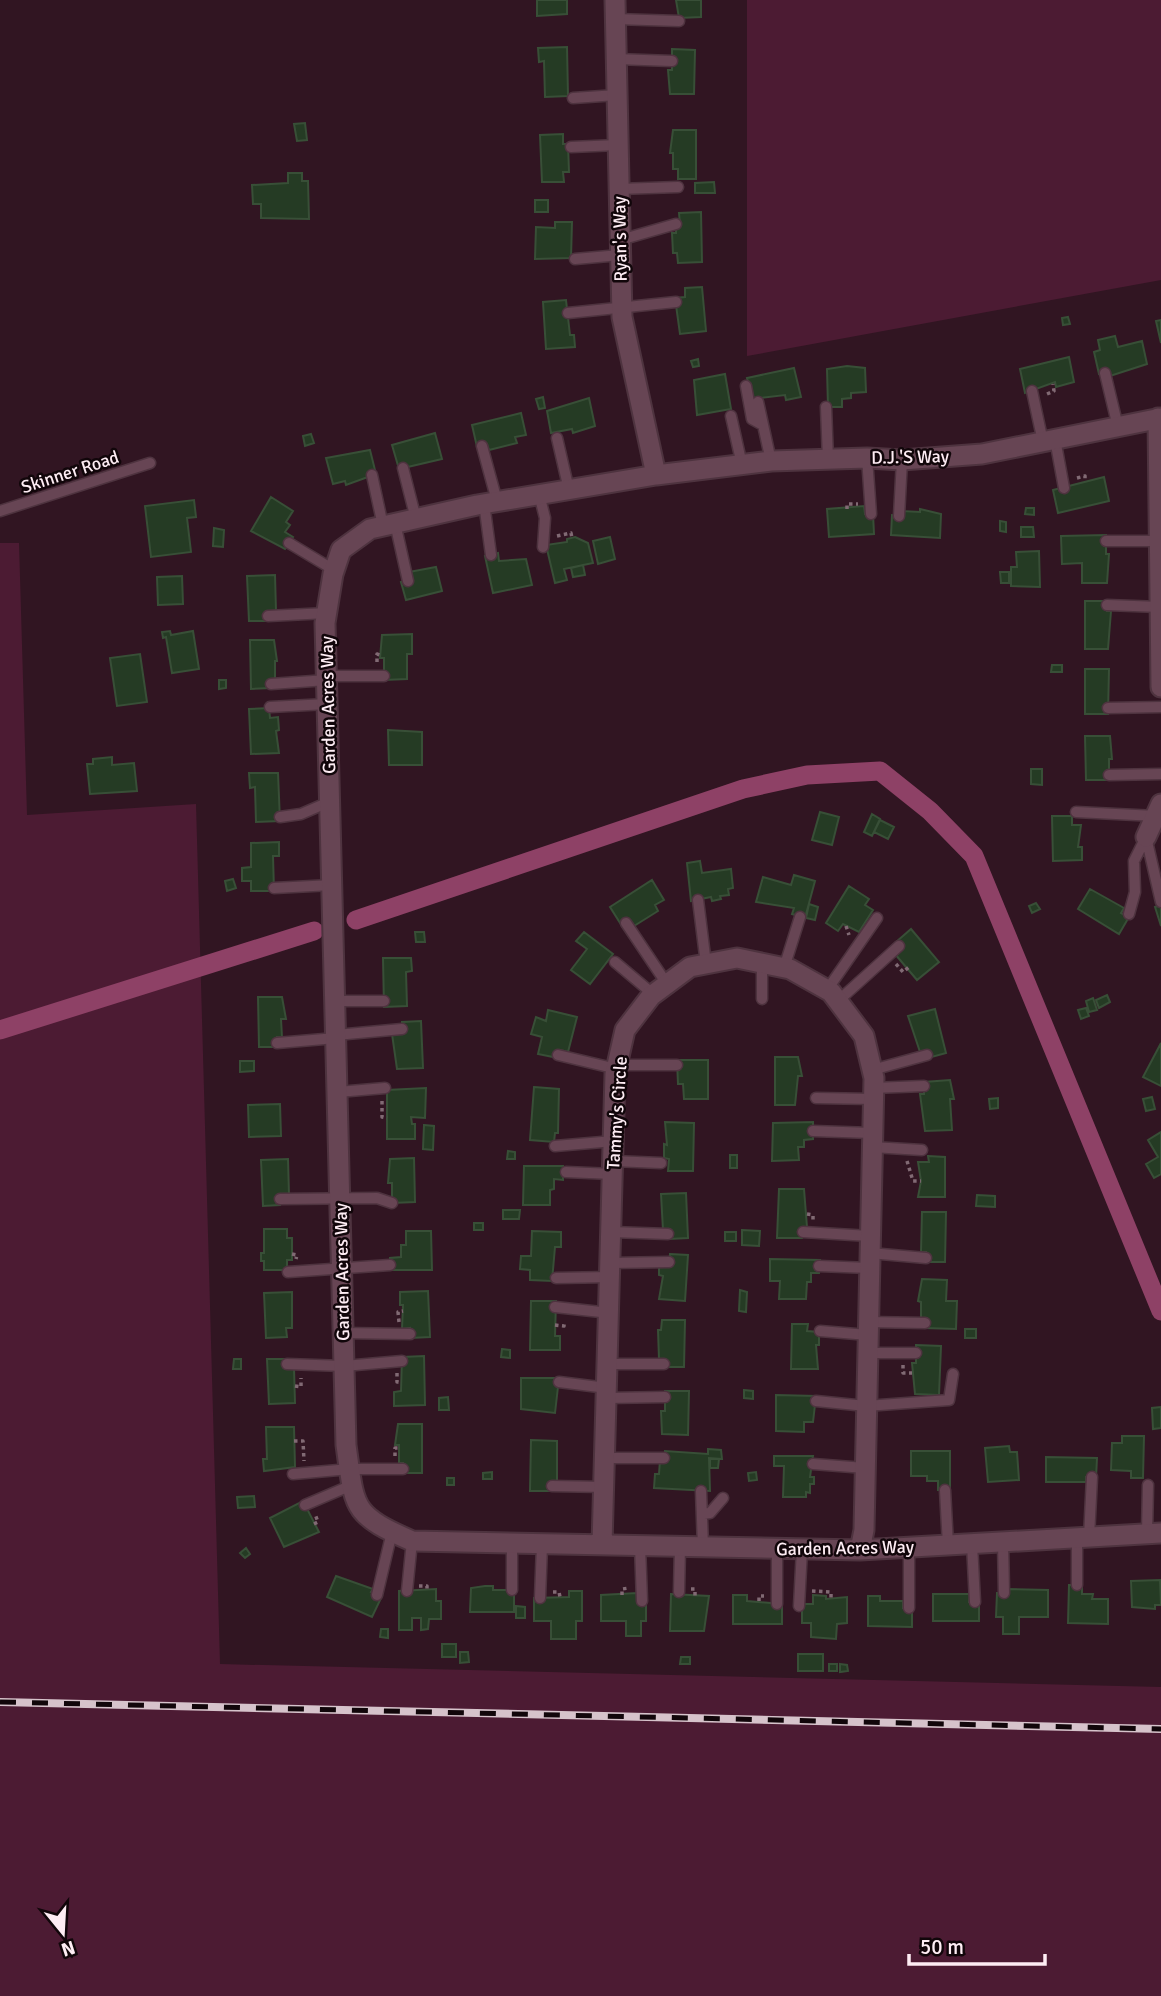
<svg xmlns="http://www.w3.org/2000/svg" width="1161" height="1996" font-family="Signika,sans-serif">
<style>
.green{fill:#4c1b33}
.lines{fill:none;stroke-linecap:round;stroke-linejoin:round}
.canal{stroke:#8e4166;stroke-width:19}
.building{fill:#253b24;stroke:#384f37;stroke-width:2}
.lane-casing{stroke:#4e333f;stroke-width:13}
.street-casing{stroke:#4e333f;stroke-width:23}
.path{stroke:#816a74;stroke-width:3.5;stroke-dasharray:3.5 3.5;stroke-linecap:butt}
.lane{stroke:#674554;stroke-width:10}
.street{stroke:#674554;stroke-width:19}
.rail-casing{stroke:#d6c3cb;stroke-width:8}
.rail{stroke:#11060a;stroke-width:5;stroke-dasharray:16;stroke-linecap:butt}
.labels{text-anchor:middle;stroke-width:5;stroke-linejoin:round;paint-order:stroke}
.street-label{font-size:18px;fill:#feedf4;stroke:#11060a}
</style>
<rect width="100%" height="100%" fill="#311522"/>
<path class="green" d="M747 0H1161V280L747 356Z
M0 543H19L27 815 196 804 220 1664 1161 1687V1996H0Z"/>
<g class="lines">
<path class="canal" d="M356 920 743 789 807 775 880 771 930 811 974 856 1161 1311
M0 1030 314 931"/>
</g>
<path class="building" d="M537 0H567V14L537 16Z
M676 0H701V17L679 18Z
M567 47 568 96 545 97 544 61 539 62 538 48Z
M672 49 695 50 694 94H670L668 70H672Z
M305 123 307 140 297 141 294 124Z
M673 130H696V179H678V169H673V153H670Z
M563 134V144H568L569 172H563L564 182H542L540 135Z
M288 173H302V181H308L309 219 261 218V204H253L252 185 288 183Z
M714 182 715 193H695V183Z
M535 200H548V212H535Z
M701 212 702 262 678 263 677 253H673L672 233H676V224H680L679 213Z
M555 222H572L571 258 535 259 536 227 555 228Z
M702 287 706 331 680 334 675 298 685 297V288Z
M566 300 570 335H574L575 347 546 349 543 302Z
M1068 317 1070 324 1063 325 1062 318Z
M1161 320V343L1156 321Z
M1115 336 1118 347 1142 341 1147 364 1110 376 1109 372 1099 374 1094 352 1100 350 1098 340Z
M1069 357 1074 382 1056 387 1055 382 1025 393 1020 369Z
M698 359 699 366 693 367 691 361Z
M847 366 865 368 866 392 851 393V398L842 399V407H828L827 369Z
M794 368 801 397 786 400 785 395 752 399 747 378Z
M725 374 731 409 697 415 694 380Z
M543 397 545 408 539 409 536 399Z
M589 398 595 426 573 433 572 429 551 433 547 411Z
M521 413 526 435 515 437 517 443 489 450 487 444 477 447 472 425Z
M435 433 442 459 399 469 392 445Z
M311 434 314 443 305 446 303 436Z
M370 450 376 474 346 485 345 481 333 484 326 458Z
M1104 477 1109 501 1058 513 1053 490Z
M271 497 293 511 286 522 290 525 285 532 293 537 285 549 251 531Z
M194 500 196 517 187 518 191 552 151 557 145 506Z
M864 506 865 514H873L874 534 829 537 827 509Z
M1026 508H1034V515L1025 514Z
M920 509 941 514 940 538 891 535 892 515 902 516V511L920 512Z
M1000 521 1006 522V532L1000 531Z
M1021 527H1033L1034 537H1021Z
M214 528 224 530 223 547 213 546Z
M1106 535V554H1109L1107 583H1082V563L1062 564 1061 536Z
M575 537 588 543 593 563 564 569 567 580 555 583 546 545 567 542V539Z
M610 537 615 559 598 564 593 541Z
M1039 551 1040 587 1011 586V567H1017L1016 552Z
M498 553 499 561 526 559 532 585 493 593 485 556Z
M583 565 585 575 573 577 571 568Z
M436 567 442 591 406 600 401 582 411 580 409 572Z
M1000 572H1009V583H1001Z
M275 575 276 611 269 621H249L247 576Z
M182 576 183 604 158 605 157 577Z
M1085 601H1107V611H1111L1108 649H1085Z
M170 631 171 635 193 631 199 669 172 673 166 637 163 638 162 632Z
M412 634V654H407V679L384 680V658H380L382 635Z
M250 640H274L277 661H275V679H271V688L251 689Z
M140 654 147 702 117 706 110 658Z
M1052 665H1062V672H1051Z
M1085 669H1109L1108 714H1085Z
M219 680H226V688L219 689Z
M269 708 270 718 278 717 279 730 276 731 279 753 251 754 249 709Z
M388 730 422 732V765H389Z
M1085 736H1110L1112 759H1109V780H1086Z
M112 757V765L134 763 137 791 90 794 87 764H93V759Z
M1031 769H1042V785L1031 784Z
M249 773H278L280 821 256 822 255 787 250 788Z
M820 812 839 817 832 845 812 840Z
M872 814 880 819 872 836 864 832Z
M1052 816H1072V825H1081L1078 847H1082V860L1053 861Z
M880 820 894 827 888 839 874 832Z
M279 842V856H273L274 891H251V881H242V868L251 867V843Z
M700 861 702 873 731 869 733 888 728 889 729 895 720 896 721 899 712 901 711 897 691 901 687 863Z
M794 875 815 881 805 918 792 914 794 908 756 902 763 877 791 885Z
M233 879 236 888 227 891 225 881Z
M652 880 664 900 655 905 658 911 634 926 630 921 622 926 610 907Z
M849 886 869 899 865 905 873 910 859 932 843 924 838 931 826 923Z
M1090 889 1124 908 1121 913 1129 917 1119 934 1078 909Z
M1036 903 1040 909 1032 913 1029 906Z
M809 904 818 907 815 920 806 918Z
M1161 905V926L1155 907Z
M911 929 939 962 917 980 895 954 902 948 896 942Z
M415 932H424L425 942H416Z
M584 932 613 954 590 984 571 970 587 949 576 941Z
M383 958H411L412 971 406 972 407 1006 384 1007Z
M1107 995 1110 1002 1099 1008 1096 1000Z
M258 997H282L286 1019H281L282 1037H277V1047H259Z
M1093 998 1097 1010 1089 1012 1086 1001Z
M1086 1008 1089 1016 1081 1019 1078 1010Z
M935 1009 946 1053 928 1058 920 1052 908 1016Z
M548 1010 577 1017 568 1052 560 1050 558 1058 538 1054 542 1037 531 1034 536 1017 546 1021Z
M421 1021 423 1068 397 1069 392 1034 402 1033V1022Z
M1161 1043V1086L1143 1077Z
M775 1057H798L802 1076H798L795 1105H775Z
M677 1060H708V1099H684L683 1084H678Z
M240 1061H254V1071L240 1072Z
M950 1080 954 1099H950L952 1130 925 1131 920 1094H924V1082Z
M534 1087 559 1089 558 1133H555L554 1142 530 1140Z
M426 1088 425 1118 411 1117 412 1124H415V1139H387V1090Z
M1152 1097 1155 1109 1146 1111 1143 1099Z
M998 1098V1108L990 1109 989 1099Z
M280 1104 281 1136 249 1137 248 1105Z
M665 1122 694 1123 693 1171H668L669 1159 664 1158V1144L667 1145Z
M813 1122V1139L804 1140V1147H798L799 1160 772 1161 773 1123Z
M424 1125 434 1126 433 1150 423 1149Z
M1161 1132V1174L1154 1178 1146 1164 1158 1157 1148 1140Z
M508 1151 515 1152V1159H507Z
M730 1155H737V1168H730Z
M928 1156 945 1157V1197H918L921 1181 918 1162H929Z
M414 1158 415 1202 392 1203V1183H388L390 1159Z
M288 1159 289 1195H280V1205L263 1206 261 1160Z
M524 1166H563V1180L554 1179V1189L550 1190V1205H523Z
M779 1189H804L807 1227H803L802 1238H777Z
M686 1193 688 1238 669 1239 668 1229 663 1230 661 1194Z
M977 1195 995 1196V1207L976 1206Z
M503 1210H520L519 1219H503Z
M922 1212H946L945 1262H926V1252H921Z
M474 1223H483V1230H474Z
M264 1229H287V1238H292V1260H287V1270H264V1261H261V1253H264Z
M742 1230 760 1231 759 1246 742 1245Z
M406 1231H431L432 1270H390V1258L401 1257V1245H406Z
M532 1231 561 1232V1247H555L552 1281 530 1280V1270L520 1269 521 1256H531Z
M725 1232H736V1241H725Z
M670 1254 688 1255 685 1301 659 1299 663 1276 659 1275V1265H669Z
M770 1259 820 1260 819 1273H811V1282H807L806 1299H779L780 1281H770Z
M922 1279 947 1280 946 1301H957L956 1329 924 1328 925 1318H921V1302L918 1301Z
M740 1290 747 1292 746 1312 739 1311Z
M428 1291 430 1337 410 1338V1328L402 1329 403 1305H400V1292Z
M292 1292V1328H286L287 1337 266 1338 264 1293Z
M531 1301H556L555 1336H560V1350H530Z
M662 1320H685L684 1367H664V1359H659L658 1330H661Z
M792 1324H808L807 1331 819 1332V1345H816L818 1369H791Z
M965 1329H976V1338H965Z
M916 1345 941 1346 939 1395 915 1394 912 1363H916Z
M502 1349 510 1350V1358L501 1357Z
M424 1356 425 1405 394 1406V1392L401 1391 402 1357Z
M234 1359H241V1369H233Z
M267 1359H287V1368H294L295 1403 269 1404Z
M521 1378H559L555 1413 521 1409Z
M744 1390 753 1391V1399L744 1398Z
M665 1391H689L688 1435 662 1434 661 1411H665Z
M776 1395 816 1396 813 1422H804V1432L776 1431Z
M448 1397 449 1410H439V1398Z
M1161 1407V1428L1153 1429 1152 1408Z
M398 1424H422V1473H403V1463H399V1445H395Z
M266 1427H294L295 1467 264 1471 263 1459H267Z
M1122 1436H1144L1143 1478H1131V1471L1111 1470 1112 1443H1122Z
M531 1440 557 1441V1481H553L552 1491H530Z
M1009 1446 1010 1452H1017L1019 1480 988 1482 985 1448Z
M708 1449 721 1450 722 1459 709 1458 710 1491 654 1488 655 1474H659L660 1460 664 1461 665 1451 708 1454Z
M911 1451H950V1490H938V1481H927V1476H911Z
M774 1456H813L810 1477H814V1484H810V1493L806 1492V1497H783L784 1466H774Z
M1046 1457 1097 1458 1096 1478 1086 1477V1482H1046Z
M710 1459H719L718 1468H710Z
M492 1472V1479H483V1473Z
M756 1472 757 1480 749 1481 748 1473Z
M447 1478H454V1485H447Z
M254 1496 255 1507 238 1508 237 1497Z
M303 1501 319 1532 284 1547 270 1518Z
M246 1548 250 1554 245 1558 240 1553Z
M336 1576 373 1589 371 1592 382 1596 372 1617 327 1597Z
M1160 1580 1161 1605H1155V1609L1132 1607 1131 1581Z
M1069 1585H1082V1594H1093L1092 1599H1108V1624L1068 1623Z
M485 1586H493V1590H514V1612H470L471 1588Z
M436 1589V1601H441V1619H429L428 1629 421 1630V1618H412V1630H399V1591Z
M1007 1589 1048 1590V1617H1019V1634H1003V1617H996L997 1593H1007Z
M569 1591H582V1621H576V1639H551V1621H534V1598L569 1597Z
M637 1593V1601H646V1621H641V1636H626V1621H601V1595Z
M671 1594 709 1596 704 1631H670Z
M933 1594H970L969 1602 979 1603V1621H933Z
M733 1595H747V1601L782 1604V1624H733Z
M813 1595 826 1596V1599L847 1597V1623L837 1624 836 1639 811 1637V1623H802V1604H813Z
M868 1596H880V1601H903V1608H912V1627L868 1626Z
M516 1606 525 1607V1618H516Z
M381 1629H388V1638L380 1637Z
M442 1644H456V1657H442Z
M460 1652H468L469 1662 460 1663Z
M798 1654H823V1671H798Z
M681 1657H690V1664H680Z
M829 1664H837V1671H829Z
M840 1664 847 1665 848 1671 840 1672Z"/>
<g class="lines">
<g class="lane-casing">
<path id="lane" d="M615 19 679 21
M616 59 672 61
M573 98 617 95
M571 147 618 145
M619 189 678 187
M620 240 676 224
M575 259 620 255
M568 313 676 302
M1105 373 1118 427
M746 386 752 419 763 425
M1032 391 1043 442
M758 402 771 461
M826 407 828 460
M731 416 742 465
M557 438 569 490
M1055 439 1064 488
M482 446 497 501
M867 458 871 514
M403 468 416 519
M372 475 383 526
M539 494 545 518 543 547
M484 503 491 555
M0 511 150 463
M899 516 902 460
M395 523 408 581
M1106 541H1158
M289 543 334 570
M1107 605 1160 607
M268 616 327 613
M327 676H384
M271 684 327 680
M270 707 327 704
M1108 708 1161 707
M1109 775 1161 774
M1076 812 1156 816
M280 817 301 814 329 802
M1146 837 1161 902
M274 888 332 885
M698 900 706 964
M1129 914 1135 892 1134 861 1146 837
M626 923 667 984
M615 962 653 994
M762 963V999
M784 968 800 917
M827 990 877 918
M335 1001H384
M838 1001 899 946
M336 1035 402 1029
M277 1043 336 1038
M558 1055 617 1069
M617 1065H677
M872 1070 927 1055
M873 1088 924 1086
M338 1092 385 1088
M816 1098 873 1099
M813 1131 872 1133
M555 1146 614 1141
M872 1147 922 1150
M613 1161 661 1163
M566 1172 613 1174
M280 1199 377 1198 392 1203
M612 1232 668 1234
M803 1232 870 1236
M870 1253 926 1258
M611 1263 669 1262
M819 1266 869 1268
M288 1272 390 1265
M556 1278 611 1277
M555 1307 610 1313
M868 1322 925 1323
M820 1331 868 1335
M343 1333 410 1334
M868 1353H916
M287 1364 344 1366 402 1361
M608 1364H664
M559 1382 607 1388
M607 1398 665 1397
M816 1401 866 1406 949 1400 953 1374
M606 1458H664
M813 1464 865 1468
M293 1474 350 1469H403
M552 1486 605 1487
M945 1490 948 1545
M701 1491 703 1547
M305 1505 352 1485
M702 1514 710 1513 723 1498
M1147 1533 1148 1485
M1089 1537 1092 1477
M1003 1542 1004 1593
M512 1544V1590
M972 1544 975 1602
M640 1546 642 1601
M909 1548V1608
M1077 1585V1538
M407 1591 412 1541
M679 1592 680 1547
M377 1595 392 1532
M540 1598 542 1545
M777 1604V1549
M799 1606 802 1549"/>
</g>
<g class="street-casing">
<path id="street" d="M615 0 622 317 656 475
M1158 418 1161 687
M1161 418 982 454 902 460 867 458 771 461 656 475 477 505 370 529 341 550 333 574 325 623 346 1445C355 1509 351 1514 412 1541L860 1550 1161 1533
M1146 837 1161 804
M602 1545 615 1074 625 1030 651 996 690 967 737 958 790 969 831 992 864 1036 874 1078 864 1530 860 1550"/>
</g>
<path class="path" d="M1047 394 1054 391 1053 384
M1077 478 1085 476V480
M847 509V504H858
M557 536 571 533 572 538
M377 662V654L380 655
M846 926 849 935
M896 964 903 972 909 967
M382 1101V1117L387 1118
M907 1161 913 1181H921
M807 1214 813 1215V1220
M292 1254 297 1255 296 1259
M399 1322 398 1312 403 1311
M555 1325 564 1326V1321
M903 1365V1373H912
M397 1373V1382H401
M295 1386 301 1387V1378
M294 1441H303L304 1461
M395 1456V1448H399
M314 1524 318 1522 315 1514
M419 1586H427V1590
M691 1589H695V1596
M812 1591 831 1592V1599
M553 1592H559L560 1597
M622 1595V1589L629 1588
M759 1601V1596H764"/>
<use href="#lane" class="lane"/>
<use href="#street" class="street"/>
<g class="rail-casing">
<path id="rail" d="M0 1702 1161 1729"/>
</g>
<use href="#rail" class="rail"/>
</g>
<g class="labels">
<g class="street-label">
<text transform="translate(620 239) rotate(-91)" y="6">Ryan's Way</text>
<text transform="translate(910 457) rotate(-1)" y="6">D.J.'S Way</text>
<text transform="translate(70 472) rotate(-18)" y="6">Skinner Road</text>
<text transform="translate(328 705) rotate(-91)" y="6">Garden Acres Way</text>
<text transform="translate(617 1113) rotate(-86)" y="6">Tammy's Circle</text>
<text transform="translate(342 1272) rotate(-91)" y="6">Garden Acres Way</text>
<text transform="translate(845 1548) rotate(-1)" y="6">Garden Acres Way</text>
</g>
</g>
<g transform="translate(63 1933) rotate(162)" stroke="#11060a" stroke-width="5" paint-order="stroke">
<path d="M0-5L12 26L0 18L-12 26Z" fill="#feedf4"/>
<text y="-10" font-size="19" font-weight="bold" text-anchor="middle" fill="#feedf4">N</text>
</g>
<path d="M909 1954v10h136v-10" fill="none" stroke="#feedf4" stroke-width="3.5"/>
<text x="920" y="1954" font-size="21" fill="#feedf4" stroke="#11060a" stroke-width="5" paint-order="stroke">50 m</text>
</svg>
